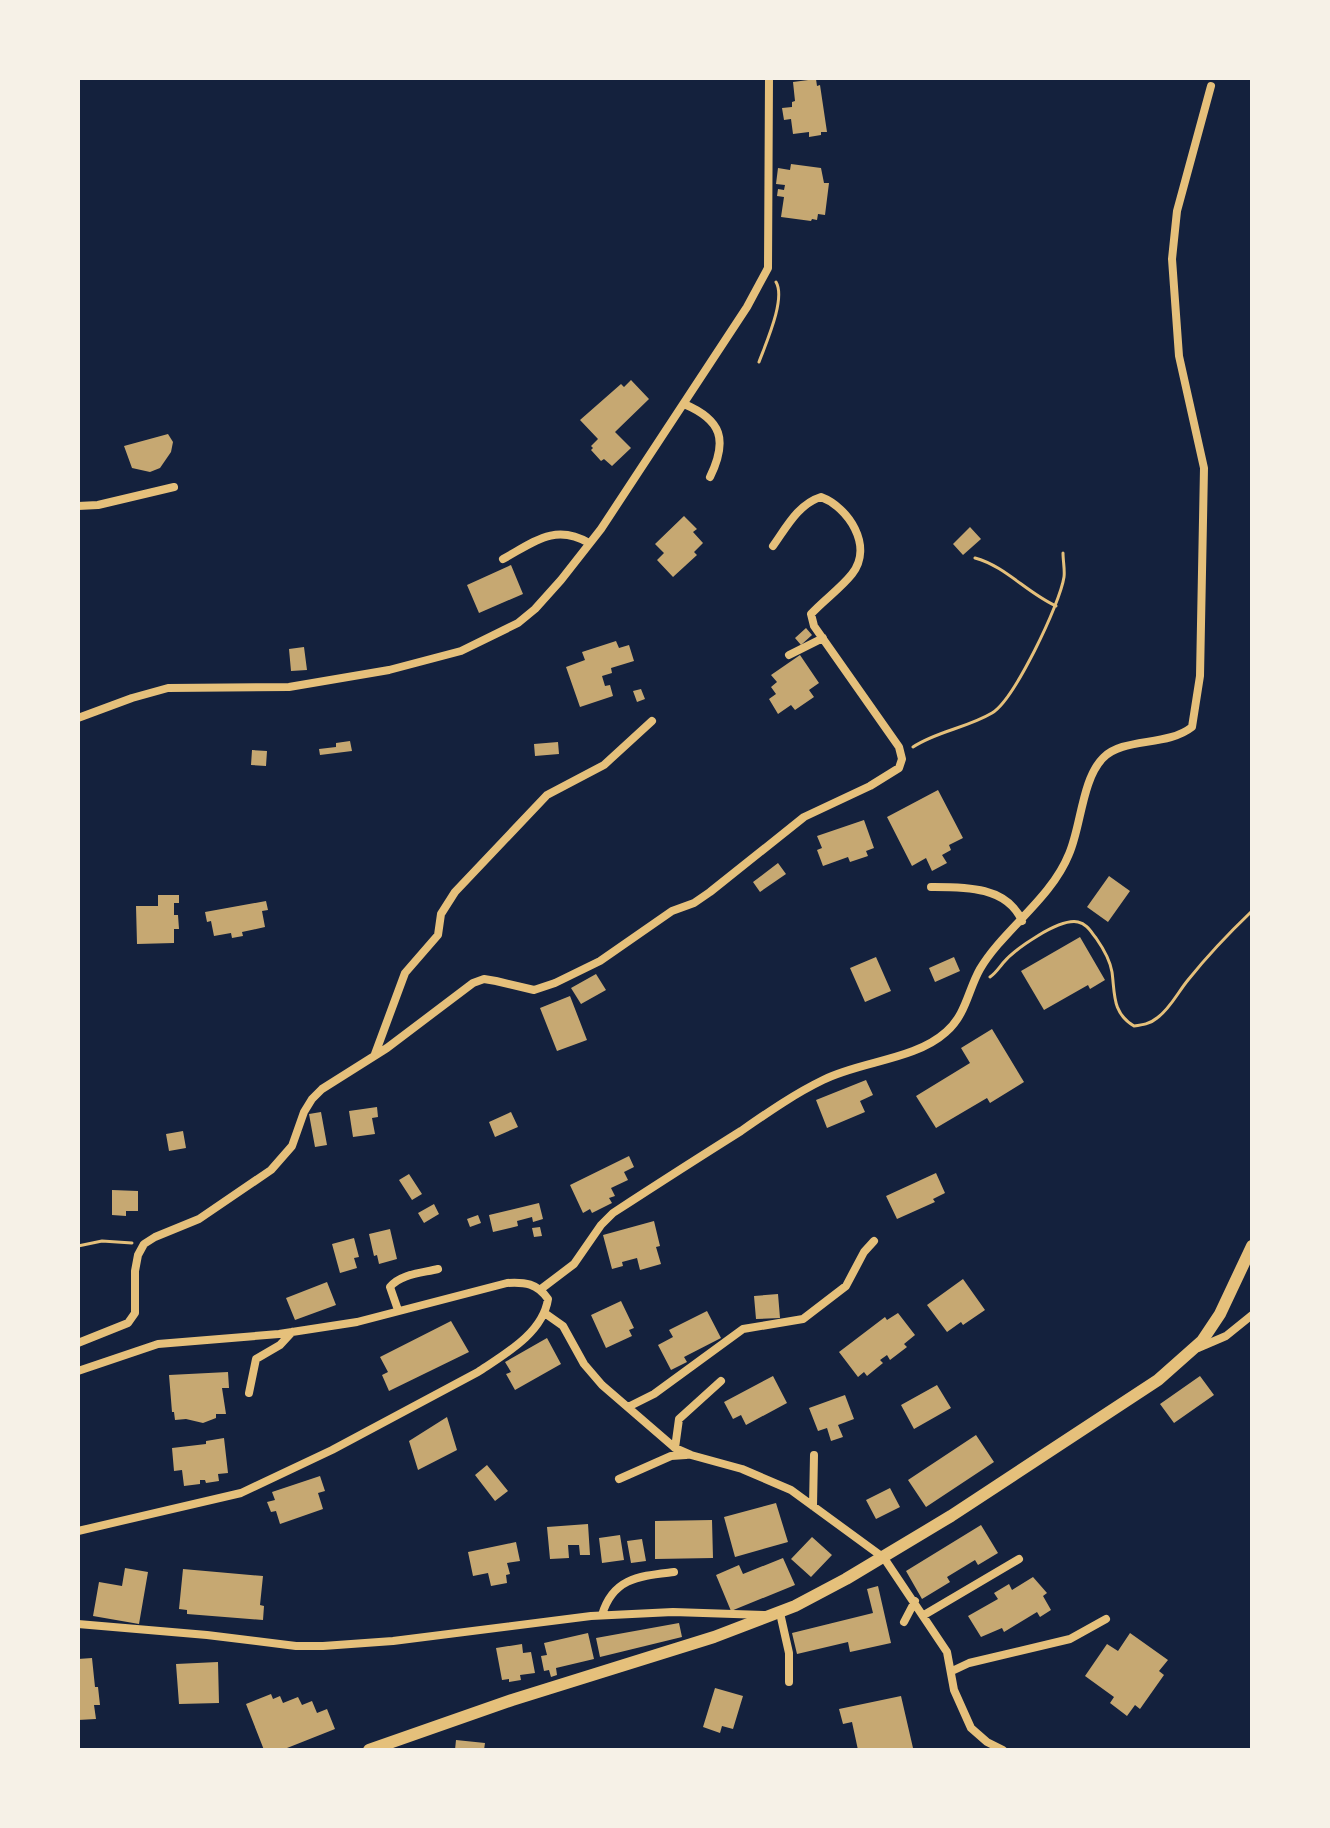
<svg xmlns="http://www.w3.org/2000/svg" width="1330" height="1828" font-family="'DM Sans',sans-serif">
<style>
.building{fill:#c6a872}
.lines{fill:none;stroke-linecap:round;stroke-linejoin:round}
.path{stroke:#e5c07b;stroke-width:3}
.minor{stroke:#e5c07b;stroke-width:8}
.primary{stroke:#e5c07b;stroke-width:12}
</style>
<rect width="100%" height="100%" fill="#14213d"/>
<path class="building" d="M816 79 817 86 820 85 827 132H821V135L809 137V132L793 134 791 119 784 120 782 108 792 107V102L795 101 793 82Z
M791 164 821 168 824 183H829L825 215 818 214 817 220 812 219 811 221 781 217 784 197 777 196 778 189 784 190 785 185 776 184 778 168 790 170Z
M631 380 649 399 615 432 631 448 612 466 604 459 601 461 591 450 593 448 591 446 598 439 580 420 621 384 624 387Z
M168 434 173 442 171 452 160 468 150 472 132 468 124 446Z
M684 516 697 529 693 532 703 543 694 552 697 555 673 577 657 560 664 553 655 544Z
M970 527 981 539 963 555 953 544Z
M511 565 523 594 479 613 467 585Z
M806 628 812 635 801 645 795 638Z
M616 641 619 648 629 645 634 661 611 668 612 673 602 676 605 686 610 685 613 696 580 707 566 667 585 660 582 652Z
M304 647 307 670 291 671 289 649Z
M800 655 819 683 809 690 814 697 795 710 791 705 778 714 769 699 776 694 771 687 777 682 771 675Z
M641 689 645 699 637 702 633 691Z
M350 741 352 751 320 755 319 749 336 747V743Z
M558 742 559 754 535 756 534 744Z
M252 750 267 751 266 766 251 765Z
M938 790 963 838 949 845 951 850 942 855 947 863 932 871 926 858 912 866 887 817Z
M864 820 874 848 866 851 868 856 850 862 848 857 823 866 817 850 822 848 817 836Z
M778 863 786 874 760 892 753 882Z
M1109 876 1130 891 1108 922 1087 907Z
M158 895H179V903H174V915H178L179 929H174V943L137 944 136 906H158Z
M266 901 268 910 262 911 265 927 242 932 243 936 232 938 231 933 214 936 211 921 207 922 205 912Z
M1080 937 1105 980 1090 989 1088 985 1044 1010 1021 971Z
M876 957 891 991 865 1002 850 968Z
M954 957 960 971 935 982 929 968Z
M596 974 606 990 581 1004 571 988Z
M570 996 587 1040 557 1051 540 1008Z
M992 1029 1024 1082 990 1103 987 1098 936 1128 916 1096 970 1063 961 1048Z
M866 1080 873 1095 860 1101 865 1112 827 1128 816 1100Z
M377 1107 378 1117 372 1118 375 1134 353 1137 349 1111Z
M321 1112 327 1145 315 1147 309 1114Z
M511 1112 518 1127 495 1137 489 1122Z
M183 1131 186 1148 169 1151 166 1134Z
M629 1156 634 1167 624 1172 628 1180 611 1188 615 1196 609 1198 612 1203 592 1213 590 1209 583 1213 570 1185Z
M936 1173 945 1193 933 1199 935 1202 897 1219 886 1196Z
M409 1174 422 1194 412 1200 399 1180Z
M112 1190 138 1191V1211H126V1216L112 1215Z
M539 1203 543 1219 533 1222 532 1217 517 1221 518 1226 493 1232 489 1215Z
M434 1204 439 1214 424 1223 418 1213Z
M478 1215 481 1223 470 1227 467 1219Z
M654 1221 660 1246 656 1247 661 1264 640 1270 637 1258 622 1262 623 1266 612 1269 603 1235Z
M540 1227 542 1236 534 1237 532 1228Z
M390 1229 397 1259 379 1264 377 1255 374 1256 369 1234Z
M354 1238 359 1257 354 1258 357 1268 340 1273 332 1244Z
M963 1279 985 1310 963 1325 961 1322 947 1332 927 1305Z
M327 1282 336 1305 295 1320 286 1298Z
M778 1294 780 1318 756 1319 754 1296Z
M621 1301 634 1328 629 1330 632 1336 606 1348 591 1315Z
M707 1311 721 1338 684 1357 687 1362 671 1370 658 1345 673 1337 669 1330Z
M898 1313 915 1335 904 1344 907 1347 890 1360 887 1355 880 1360 883 1363 867 1376 864 1372 858 1377 839 1352 885 1317 887 1320Z
M451 1321 469 1352 389 1391 382 1375 388 1372 380 1357Z
M547 1338 561 1364 515 1390 506 1374 511 1372 505 1362Z
M228 1372 229 1388H222L226 1414H216V1418L203 1423 186 1419 175 1420 174 1412H172L169 1375Z
M773 1376 787 1403 746 1425 741 1415 733 1419 724 1402Z
M1200 1376 1214 1395 1174 1423 1160 1404Z
M937 1385 951 1408 914 1429 901 1405Z
M845 1395 854 1419 838 1425 843 1437 831 1441 827 1428 818 1431 809 1408Z
M447 1417 457 1450 418 1470 409 1441Z
M976 1435 994 1462 926 1507 908 1480Z
M224 1438 228 1473 218 1474 219 1481 206 1483 205 1480H200V1484L184 1486 182 1470 174 1471 172 1448 206 1444V1441Z
M487 1465 508 1491 495 1501 475 1475Z
M320 1476 325 1491 318 1493 323 1509 280 1524 276 1511 271 1512 267 1502 275 1500 272 1492Z
M890 1488 900 1507 876 1519 866 1500Z
M776 1503 788 1542 735 1557 724 1517Z
M712 1520 713 1558 655 1559V1521Z
M588 1524 590 1555H580L579 1545H568L569 1558 550 1559 547 1527Z
M981 1525 998 1553 978 1565 975 1560 947 1577 950 1582 922 1599 906 1571Z
M620 1535 624 1560 602 1563 599 1538Z
M812 1537 832 1555 811 1577 791 1559Z
M642 1539 646 1561 631 1563 627 1541Z
M516 1542 520 1561 507 1563 510 1574 506 1575 507 1583 491 1586 488 1573 473 1576 468 1552Z
M783 1558 795 1585 731 1611 716 1575 739 1565 743 1574Z
M125 1568 148 1572 139 1624 93 1616 99 1582 122 1586Z
M183 1569 263 1576 260 1605 264 1606 263 1620 187 1614V1610L179 1609Z
M1033 1577 1047 1593 1043 1596 1051 1610 1040 1617 1037 1612 1004 1632 1002 1628 981 1637 968 1616 998 1599 994 1593 1009 1584 1012 1590Z
M878 1586 891 1643 850 1652 848 1642 797 1654 792 1633 873 1613 867 1589Z
M679 1623 682 1637 600 1657 596 1638Z
M588 1633 594 1659 556 1668 557 1675 551 1677 549 1670 544 1671 541 1656 547 1655 544 1643Z
M1130 1633 1168 1660 1159 1671 1164 1675 1140 1709 1135 1705 1127 1716 1110 1703 1114 1697 1085 1676 1107 1644 1118 1651Z
M522 1644 523 1653 531 1652 535 1673 520 1675 521 1680 509 1682V1679L502 1680 496 1648Z
M92 1658 95 1687H98L100 1705H94L96 1719 78 1720V1659Z
M218 1662 219 1703 179 1704 176 1664Z
M715 1688 743 1696 733 1729 722 1726 720 1733 703 1727Z
M271 1694 273 1699 280 1696 283 1703 298 1697 302 1705 312 1701 317 1713 327 1709 335 1729 282 1750H264L246 1704Z
M901 1696 913 1748 858 1750 852 1722 843 1724 839 1709Z
M456 1740 485 1743 484 1750H455Z"/>
<g class="lines">
<path class="path" d="M759 362C766 343 786 299 776 282
M975 558C1005 566 1027 593 1056 606
M913 747C937 731 967 728 992 713 1014 700 1060 604 1064 577 1065 570 1063 561 1063 553
M990 977C996 973 998 969 1003 963 1015 949 1059 918 1078 922 1087 924 1091 932 1096 938 1103 948 1110 960 1112 972 1115 994 1112 1013 1134 1026 1142 1025 1150 1024 1157 1018 1170 1009 1178 992 1188 980 1208 955 1229 933 1252 911
M78 1246 102 1241 132 1243"/>
<path class="minor" d="M684 404C722 420 728 440 710 477
M78 506 98 505 174 487
M503 559C534 542 555 523 589 543
M789 655 823 638
M78 718 132 698 168 688 289 687 389 670 461 651 518 623 535 609 561 580 601 529 747 307 768 268 769 78
M931 887C964 887 1007 886 1022 921
M375 1054 405 973 438 935 441 914 455 892 547 795 604 765 652 721
M541 1289 574 1264 601 1225 613 1213C656 1185 698 1158 741 1131 767 1113 794 1094 823 1080 861 1061 915 1060 946 1032 966 1015 968 990 980 969 1003 930 1051 899 1069 854 1081 827 1082 779 1103 758 1123 737 1167 747 1192 727L1200 676 1204 468 1179 356 1172 259 1177 211 1211 86
M398 1310 390 1287C400 1274 422 1273 438 1269
M546 1314 563 1326 584 1364 602 1385 675 1448 691 1455 742 1469 791 1490 884 1558 947 1652 954 1690 971 1728 987 1742 1003 1750
M78 1343 128 1323 135 1313V1271L138 1255 144 1244 155 1237 199 1219 271 1170 292 1146 304 1112 312 1099 322 1089 387 1048 473 983 484 979 496 981 534 990 555 983 600 961 672 911 694 903 710 892 804 817 870 786 899 768 902 759 899 747 814 626 811 614C824 600 841 588 852 574 874 546 848 507 821 497 798 504 786 528 773 546
M1198 1348 1226 1336 1252 1315
M78 1371 158 1344 279 1334 357 1322 507 1283C525 1282 537 1283 548 1299 543 1333 505 1354 478 1372L332 1450 241 1493 78 1531
M249 1393 256 1359 280 1345 292 1332
M628 1407 654 1394 743 1329 803 1319 846 1286 864 1252 874 1241
M675 1448 679 1419 721 1381
M619 1479 671 1456 686 1455
M813 1506 814 1455
M780 1613 789 1653V1682
M602 1615C613 1577 641 1576 674 1572
M924 1615 1019 1559
M904 1622 915 1601
M78 1624 207 1635 296 1646H323L393 1641 591 1616 673 1612 765 1615
M952 1671 969 1663 1070 1639 1106 1619"/>
<path class="primary" d="M369 1750 512 1700 714 1637 795 1606 846 1579 951 1516 1158 1380 1202 1341 1220 1314 1252 1246"/>
</g>
<rect width="1330" height="1828" fill="none" stroke="#f6f1e7" stroke-width="160"/>
</svg>
